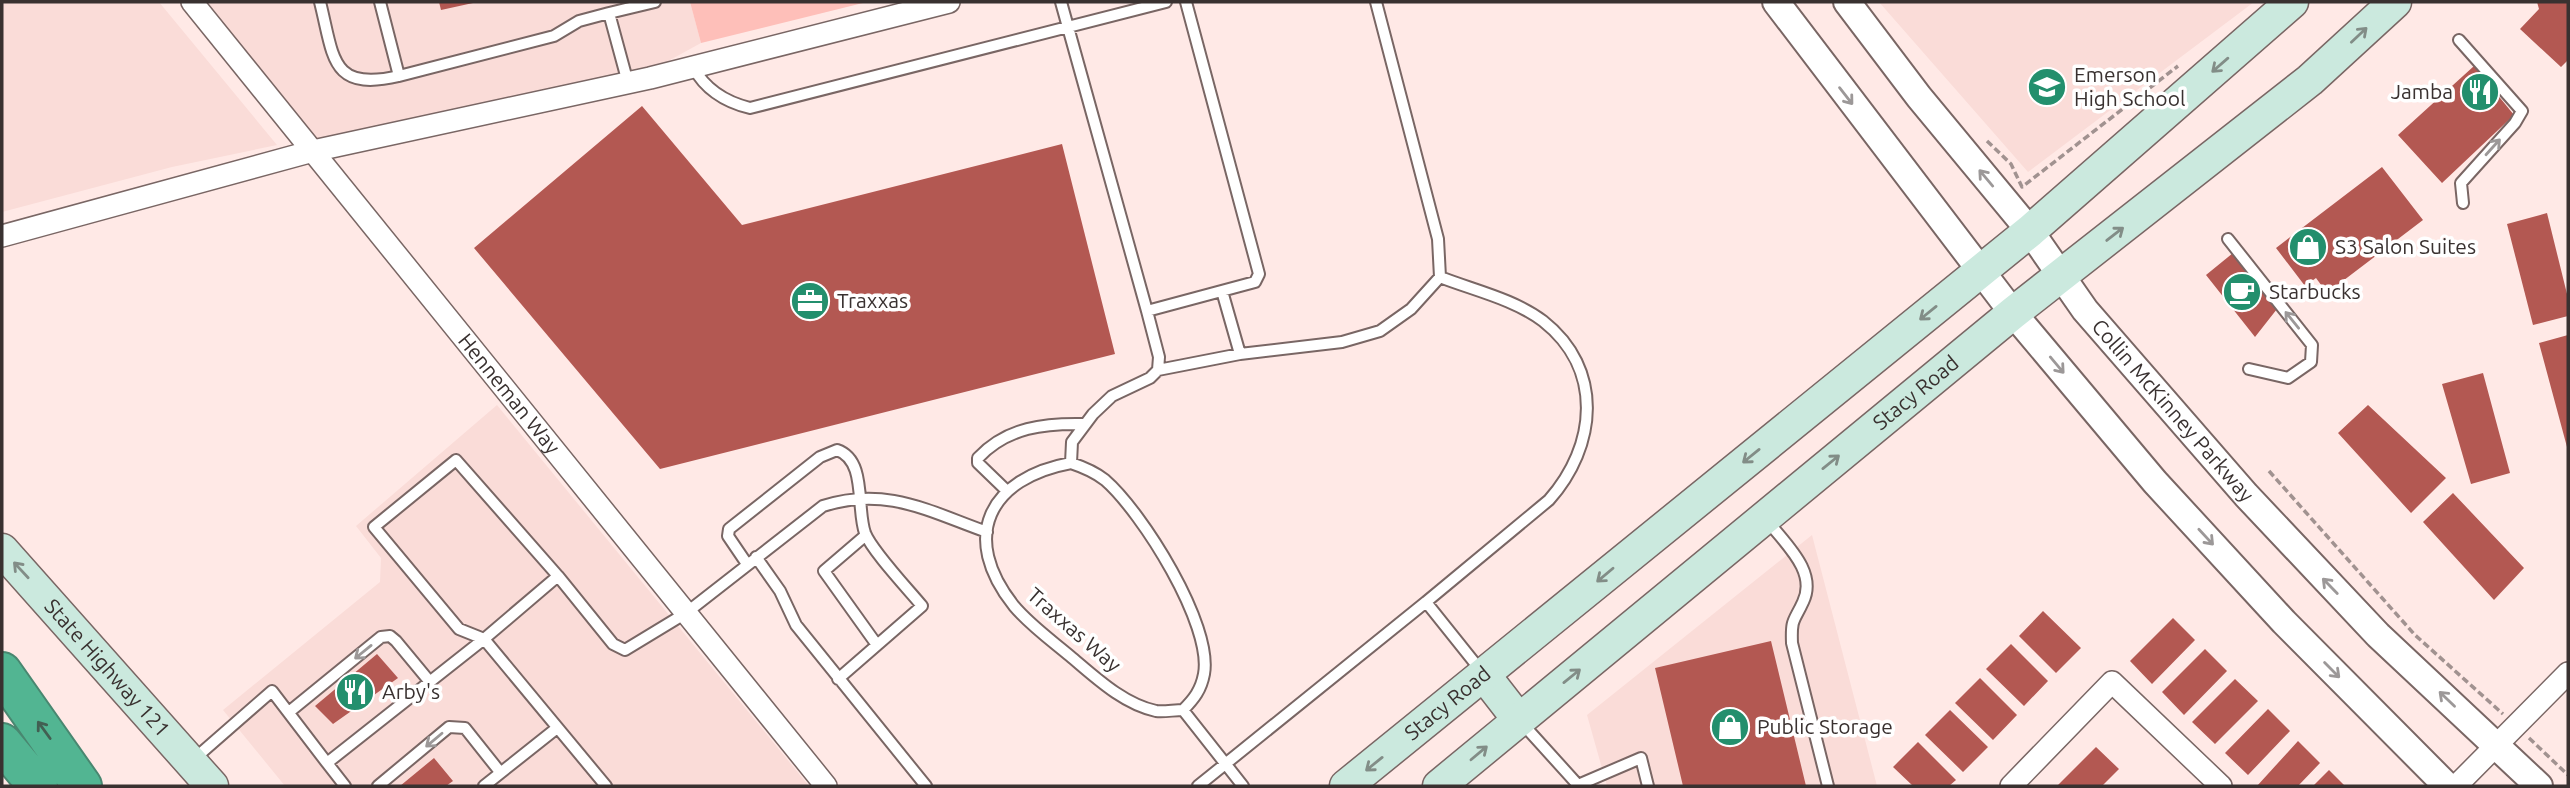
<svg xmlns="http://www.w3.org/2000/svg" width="2570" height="788" font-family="Ubuntu,sans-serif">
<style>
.built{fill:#fadcd8}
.green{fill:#febfb9}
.building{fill:#b35852}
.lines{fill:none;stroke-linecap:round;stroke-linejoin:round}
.service-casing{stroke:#796664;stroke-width:14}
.minor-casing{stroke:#796664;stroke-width:24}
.tertiary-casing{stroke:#796664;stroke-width:30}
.secondary-casing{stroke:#796664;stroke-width:35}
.motorway-casing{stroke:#498770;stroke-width:42}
.path{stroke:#a19290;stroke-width:3.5;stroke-dasharray:7 3.5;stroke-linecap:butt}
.service{stroke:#fff;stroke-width:10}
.minor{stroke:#fff;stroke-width:21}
.tertiary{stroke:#fff;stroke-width:26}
.secondary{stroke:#cbe9de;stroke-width:32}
.motorway{stroke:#52b592;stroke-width:38}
.oneway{stroke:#828d87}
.oneway2{stroke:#9c9898}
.oneway3{stroke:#425f52}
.labels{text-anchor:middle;stroke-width:7;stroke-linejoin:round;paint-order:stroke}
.poi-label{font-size:21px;fill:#393130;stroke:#fff;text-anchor:start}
.street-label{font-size:21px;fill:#393130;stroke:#fff}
</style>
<rect width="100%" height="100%" fill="#ffe9e6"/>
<path class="built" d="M2 2H159L277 145 172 167 2 212Z
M206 2H690L701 43 628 83 313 151Z
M1879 2H2254L2028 172Z
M497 405 809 786H285L223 710 380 582 381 558 356 526Z
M1812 535 1877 786H1607L1587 715Z"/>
<path class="green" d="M690 2H867L701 43Z"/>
<path class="building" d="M439 2H473V3L441 10Z
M2537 2H2568V60L2561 67 2520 29 2539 9Z
M2474 66 2514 115 2442 183 2398 135Z
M642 106 742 225 1062 144 1115 354 660 469 474 248Z
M2382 167 2423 220 2327 293 2316 278 2305 286 2276 248Z
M2547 213 2568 298V316L2533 325 2507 224Z
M2233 253 2277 309 2255 337 2206 275Z
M2568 335V447H2567L2539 343Z
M2483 373 2510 473 2471 484 2442 384Z
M2368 405 2446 478 2411 513 2338 433Z
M2453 493 2524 568 2494 600 2423 522Z
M2043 611 2081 648 2056 673 2019 636Z
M2173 618 2195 640 2152 684 2130 661Z
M1771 641 1806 786H1683L1655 668Z
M2011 644 2048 681 2024 706 1986 669Z
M2205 649 2227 671 2184 715 2162 692Z
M377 654 398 678 333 724 315 706Z
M1980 678 2017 715 1993 740 1955 703Z
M2235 679 2258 701 2215 744 2192 722Z
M2268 709 2290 731 2248 775 2225 753Z
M1950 710 1988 747 1963 772 1925 735Z
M2298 741 2320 763 2298 786H2257Z
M1918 742 1956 780 1949 786H1913L1893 767Z
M2096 747 2119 769 2102 786H2057Z
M434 758 453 781 446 786H400Z
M2329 770 2345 786H2313Z"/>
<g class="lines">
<g class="service-casing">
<path id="service" d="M320 2C334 57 330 92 399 76
M380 2 399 76 554 36 579 21 609 13 628 83
M1061 2 1147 311 1255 282 1259 274 1186 2
M1376 2 1438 239 1440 277C1473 290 1514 299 1543 321 1604 369 1597 446 1549 500L1426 602
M609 13 655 2
M2459 40 2522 111 2515 123 2461 183 2463 203
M693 67C705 89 725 102 750 108L1166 2
M2228 239 2312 345 2311 362 2288 378 2249 369
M1222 291 1240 354
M1158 370 1240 354 1342 342 1380 331 1411 309 1440 277
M456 460 558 576 484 639 459 629 374 527Z
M1071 463C1083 467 1095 472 1105 480 1142 512 1213 625 1204 674 1201 690 1194 699 1183 710 1174 710 1164 712 1156 711 1123 704 1095 677 1070 656 1051 640 1030 625 1014 606 959 537 989 478 1071 463Z
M1071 463 1072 442 1093 414 1112 396 1150 378 1158 370 1159 357 1147 311
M1007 491 978 463V458C1007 427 1045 423 1085 424
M1767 520C1784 543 1818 571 1803 602 1794 622 1791 618 1792 643L1828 786
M866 535 824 571 877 645
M756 557 780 591 796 625 926 786
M747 564 728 536 729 529 820 457 837 450C867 460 856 508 865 533 872 551 908 589 922 606L838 679
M558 576 613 644 625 650 686 613 823 506C886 486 928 511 987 532
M1183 710 1243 786
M289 712 381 637 390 636 396 641 430 682
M1521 722 1578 785 1641 758 1648 786
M193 760 272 691 327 763
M345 786 327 763 484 639 606 786
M378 786 449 727 465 728 500 772
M484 786 557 728
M1198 786 1426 602 1482 672"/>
</g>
<g class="minor-casing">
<g id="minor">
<path id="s1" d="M192 2 826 786"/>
<path d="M2 236 313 151 650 78 949 2"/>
<path d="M2011 786 2112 682 2221 786"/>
<path d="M2456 786 2568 673"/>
</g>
</g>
<g class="tertiary-casing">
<g id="tertiary">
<path d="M1776 2 2013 313 2155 482 2284 622 2447 786"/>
<path id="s2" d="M1847 2 1919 97 2030 231 2085 310 2246 495 2378 635 2539 786"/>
</g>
</g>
<g class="secondary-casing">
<g id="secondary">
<path id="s3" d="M2 550 212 786"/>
<path d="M1484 675 1519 720"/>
<path id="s4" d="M1346 786 2030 231 2292 2"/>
<path id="s5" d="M1439 786 2013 313 2310 80 2395 2"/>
</g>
</g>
<g class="motorway-casing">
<path id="motorway" d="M2 672 82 786
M2 743 38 786"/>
</g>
<path class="path" d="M1987 141 2011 164 2022 187 2178 66
M2269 471 2415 635 2503 714
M2529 738 2568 775"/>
<use href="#service" class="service"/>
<use href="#minor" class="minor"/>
<use href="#tertiary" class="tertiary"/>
<use href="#secondary" class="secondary"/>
<use href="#motorway" class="motorway"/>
</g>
<defs><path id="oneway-shaft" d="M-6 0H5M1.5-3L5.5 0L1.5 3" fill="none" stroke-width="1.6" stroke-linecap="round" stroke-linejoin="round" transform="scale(1.75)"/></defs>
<g class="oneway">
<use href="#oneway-shaft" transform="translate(2359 35) rotate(-43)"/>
<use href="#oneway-shaft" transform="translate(2220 65) rotate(139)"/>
<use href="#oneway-shaft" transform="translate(2115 234) rotate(-38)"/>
<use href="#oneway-shaft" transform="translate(1928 313) rotate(141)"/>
<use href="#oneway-shaft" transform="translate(1751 456) rotate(141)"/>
<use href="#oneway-shaft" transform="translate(1831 462) rotate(-39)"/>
<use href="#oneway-shaft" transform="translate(21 570) rotate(-133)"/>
<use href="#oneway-shaft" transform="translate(1605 575) rotate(140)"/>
<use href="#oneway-shaft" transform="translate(1572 676) rotate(-39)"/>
<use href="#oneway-shaft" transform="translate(1479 753) rotate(-40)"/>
<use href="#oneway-shaft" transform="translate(1374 764) rotate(141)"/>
</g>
<g class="oneway2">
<use href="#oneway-shaft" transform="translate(1846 96) rotate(52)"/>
<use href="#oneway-shaft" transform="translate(2493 147) rotate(-48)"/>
<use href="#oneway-shaft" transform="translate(1986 178) rotate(-130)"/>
<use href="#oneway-shaft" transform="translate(2292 320) rotate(-129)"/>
<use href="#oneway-shaft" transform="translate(2057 365) rotate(50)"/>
<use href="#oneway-shaft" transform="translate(2206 537) rotate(47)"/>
<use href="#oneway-shaft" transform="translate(2330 586) rotate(-134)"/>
<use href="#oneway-shaft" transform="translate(363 652) rotate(141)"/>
<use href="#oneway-shaft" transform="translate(2332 670) rotate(45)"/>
<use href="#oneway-shaft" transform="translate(2447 699) rotate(-136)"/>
<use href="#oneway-shaft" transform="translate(434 740) rotate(140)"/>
</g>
<use class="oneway3" href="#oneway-shaft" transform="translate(44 730) rotate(-126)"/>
<defs>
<g id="school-disc" transform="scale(2.0125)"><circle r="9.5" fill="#238f6d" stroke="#fff"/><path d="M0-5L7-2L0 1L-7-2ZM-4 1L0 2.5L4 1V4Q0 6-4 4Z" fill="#fff"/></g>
<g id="restaurant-disc" transform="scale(2.0125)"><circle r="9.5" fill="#238f6d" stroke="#fff"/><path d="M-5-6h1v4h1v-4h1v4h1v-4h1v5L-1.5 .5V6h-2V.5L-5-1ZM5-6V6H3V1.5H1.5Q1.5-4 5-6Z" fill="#fff"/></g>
<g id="shop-disc" transform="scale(2.0125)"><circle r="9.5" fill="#238f6d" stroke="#fff"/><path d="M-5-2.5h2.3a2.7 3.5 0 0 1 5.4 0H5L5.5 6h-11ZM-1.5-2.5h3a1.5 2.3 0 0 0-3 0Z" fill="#fff"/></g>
<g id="cafe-disc" transform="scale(2.0125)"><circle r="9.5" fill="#238f6d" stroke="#fff"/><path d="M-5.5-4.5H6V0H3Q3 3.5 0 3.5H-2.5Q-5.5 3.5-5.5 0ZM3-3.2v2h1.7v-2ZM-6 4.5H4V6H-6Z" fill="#fff"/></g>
<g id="office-disc" transform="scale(2.0125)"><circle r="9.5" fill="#238f6d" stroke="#fff"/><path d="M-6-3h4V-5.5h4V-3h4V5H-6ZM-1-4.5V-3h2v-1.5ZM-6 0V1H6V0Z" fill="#fff"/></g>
</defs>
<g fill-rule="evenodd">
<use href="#school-disc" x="2047" y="87"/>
<use href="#restaurant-disc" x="2480" y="92"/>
<use href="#shop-disc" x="2308" y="247"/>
<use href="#cafe-disc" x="2242" y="292"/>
<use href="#office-disc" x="810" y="301"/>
<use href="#restaurant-disc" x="355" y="692"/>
<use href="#shop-disc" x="1730" y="727"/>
</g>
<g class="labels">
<g class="poi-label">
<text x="2074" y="82">Emerson<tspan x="2074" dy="24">High School</tspan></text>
<text x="2453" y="99" text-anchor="end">Jamba</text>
<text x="2335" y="254">S3 Salon Suites</text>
<text x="2269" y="299">Starbucks</text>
<text x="837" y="308">Traxxas</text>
<text x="382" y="699">Arby's</text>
<text x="1757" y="734">Public Storage</text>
</g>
<g class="street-label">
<text dy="7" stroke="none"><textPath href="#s5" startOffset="618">Stacy Road</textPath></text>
<text dy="7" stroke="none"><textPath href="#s1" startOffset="504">Henneman Way</textPath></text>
<text dy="7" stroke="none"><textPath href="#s2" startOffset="523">Collin McKinney Parkway</textPath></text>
<text transform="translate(1074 630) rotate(41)" y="7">Traxxas Way</text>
<text dy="7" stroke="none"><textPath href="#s3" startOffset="158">State Highway 121</textPath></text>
<text dy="7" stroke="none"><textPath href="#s4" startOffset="131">Stacy Road</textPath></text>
</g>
</g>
<rect width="2570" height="788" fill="none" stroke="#393130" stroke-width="7"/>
</svg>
